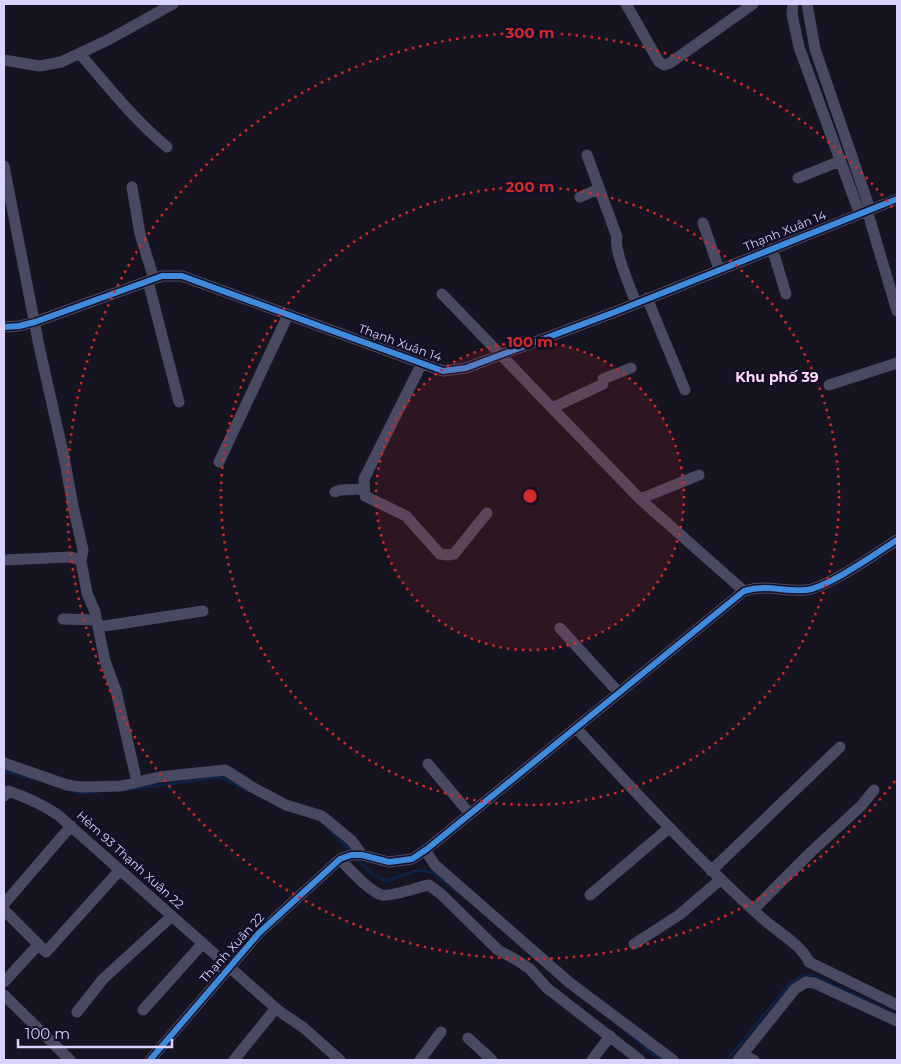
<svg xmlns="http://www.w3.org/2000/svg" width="901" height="1064" font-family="Montserrat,sans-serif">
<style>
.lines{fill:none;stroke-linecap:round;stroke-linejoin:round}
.stream{stroke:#0d2144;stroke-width:3}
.minor{stroke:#4a4962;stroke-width:11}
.cycleway-casing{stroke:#130f26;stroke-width:9}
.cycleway{stroke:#408adc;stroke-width:6}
.ring{fill:none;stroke:#d62828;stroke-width:2.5;stroke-dasharray:2.5 5}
.labels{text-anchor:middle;stroke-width:5;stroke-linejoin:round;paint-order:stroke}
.street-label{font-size:12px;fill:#d9d4ff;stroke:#130f26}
.neighbourhood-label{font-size:14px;font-weight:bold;fill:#ffd6f0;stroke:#130f26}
.centre{fill:#d62828;stroke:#130f26;stroke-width:2.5}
.ring-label{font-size:15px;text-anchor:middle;font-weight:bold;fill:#d62828;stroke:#130f26;stroke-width:5;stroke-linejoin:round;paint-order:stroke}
</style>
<rect width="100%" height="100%" fill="#161421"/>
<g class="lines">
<path class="stream" d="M4 771 32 779
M126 790 220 777 248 791
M72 791 80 793 97 792
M326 826 351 852
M357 859 371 873 386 881 419 870 434 873 458 893
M623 1029 660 1060
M727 1060 788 986C796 979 801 974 812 975L897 1015"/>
<path class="minor" d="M626 4 659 62 664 65 670 63 753 4
M793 4 792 14 799 47 859 212
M807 4 815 49 870 209
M80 54C108 86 134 120 167 147
M4 60 39 66 61 62 108 40 173 4
M587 155 617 237C613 249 631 289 636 303
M4 166 39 346 64 457 73 506 83 550 81 561 87 593 95 612 105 661 116 691 137 782
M798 178 840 161
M132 187 140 234 154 279
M580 197 599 189
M867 210 897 311
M703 223 719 269
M772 248 786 294
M148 281 179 402
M442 294 640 499 744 591
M647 298 685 390
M4 327 19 326 35 322 162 276H182L443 371 466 368 615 312 897 199
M422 363 364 479 365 496 406 516 440 554 448 555 454 554 487 513
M829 385 897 363
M552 408 603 384V379L631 368
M219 462 288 315
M335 492 340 490 364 489
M640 499 699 475
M4 560 71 557 81 561
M63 619 96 620
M98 627 203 611
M560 628 619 693
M576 728C636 793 696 858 762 918 775 930 803 946 809 962L897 1005
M4 763 67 785 82 787 121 786 159 777 225 770 252 787 286 805 322 816 352 841 362 855
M428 764 470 814
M4 796 8 791C26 797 42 804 58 815L279 1011 304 1028 340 1060
M425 850 435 865 570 983 673 1060
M340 859C349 869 370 892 382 895 391 897 418 887 429 885L441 894 498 950 515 959 530 969 547 988 640 1060
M711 871 840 747
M590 895 669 828
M4 904 71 826
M4 910 46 952 119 871
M753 910 811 852 861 806 874 790
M634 944 679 915 720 880
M4 982 38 945
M4 995 70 1060
M143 1010 203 943
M77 1012 103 979 172 916
M468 1038 492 1060
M742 1055 754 1060
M150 1060 259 933 340 859 351 855H362L389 862 412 859 427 849 744 591C768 584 783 592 805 590 826 589 878 552 897 540
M234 1060 276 1008
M420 1060 441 1032
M592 1060 610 1036
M738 1060 795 989 806 982 814 983 897 1021"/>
<g class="cycleway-casing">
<path id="cycleway" d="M4 327 19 326 35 322 162 276H182L443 371 466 368 615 312 897 199
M150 1060 259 933 340 859 351 855H362L389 862 412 859 427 849 744 591C768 584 783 592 805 590 826 589 878 552 897 540"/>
</g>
<use href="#cycleway" class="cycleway"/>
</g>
<circle cx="530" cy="496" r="154" fill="#d62828" fill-opacity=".12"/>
<g class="ring">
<circle cx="530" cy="496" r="154"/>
<circle cx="530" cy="496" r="309"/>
<path d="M895 781A463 463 0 1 1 895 211"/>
</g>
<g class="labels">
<g class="street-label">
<text transform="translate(785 231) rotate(-22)" y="4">Thạnh Xuân 14</text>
<text transform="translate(400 343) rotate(20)" y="4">Thạnh Xuân 14</text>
<text transform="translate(130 860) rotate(42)" y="4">Hẻm 93 Thạnh Xuân 22</text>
<text transform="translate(232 948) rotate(-48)" y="4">Thạnh Xuân 22</text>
</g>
<g class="neighbourhood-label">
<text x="777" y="382">Khu phố 39</text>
</g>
</g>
<circle cx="530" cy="496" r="8" class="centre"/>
<g class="ring-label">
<text x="530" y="38">300 m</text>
<text x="530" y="192">200 m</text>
<text x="530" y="347">100 m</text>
</g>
<rect width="901" height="1064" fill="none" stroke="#d9d4ff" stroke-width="10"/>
<path d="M18 1039v8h154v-8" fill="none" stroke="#d9d4ff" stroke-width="2.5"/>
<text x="25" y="1039" font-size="15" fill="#d9d4ff" stroke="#130f26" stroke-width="4" paint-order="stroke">100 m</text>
</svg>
